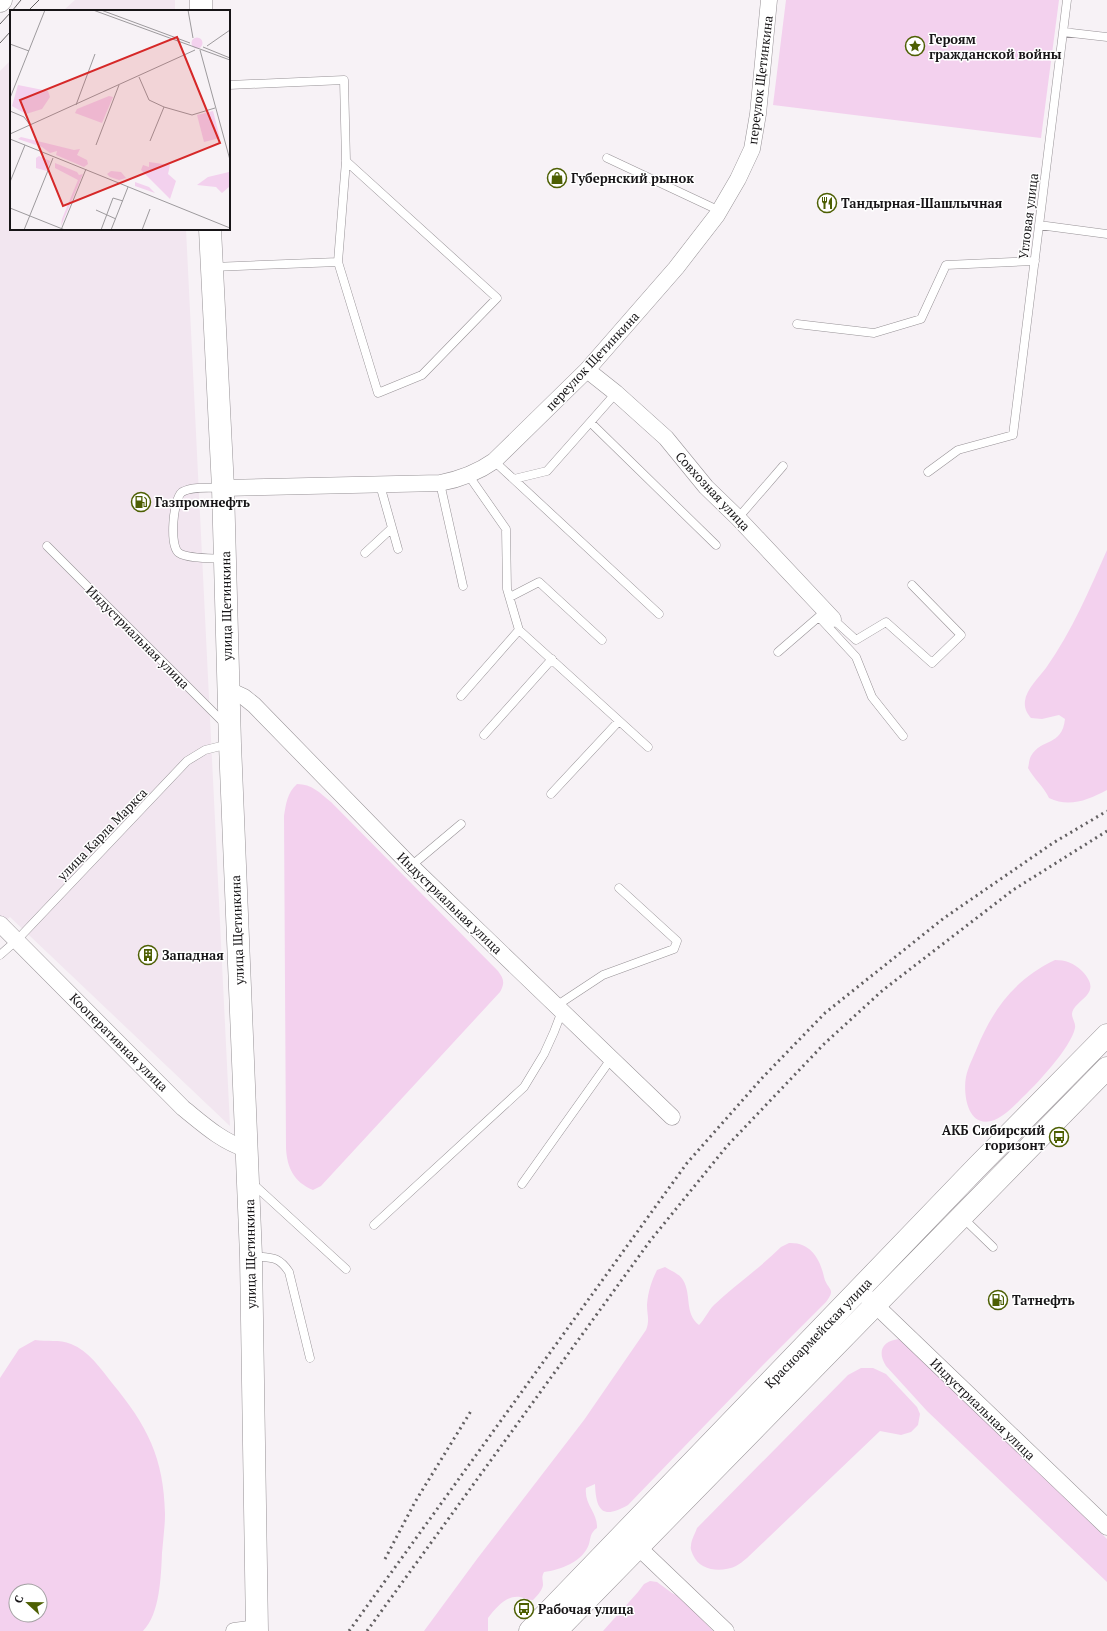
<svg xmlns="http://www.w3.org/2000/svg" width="1107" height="1631" font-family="'PT Serif',serif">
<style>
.built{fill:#f2e6f0}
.green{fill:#f3d1ee;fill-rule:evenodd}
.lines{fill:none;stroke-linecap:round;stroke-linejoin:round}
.lane-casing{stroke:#979296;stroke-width:9}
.street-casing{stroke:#979296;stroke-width:17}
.secondary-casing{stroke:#979296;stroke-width:23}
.primary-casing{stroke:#979296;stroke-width:23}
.lane{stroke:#fff;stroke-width:8}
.street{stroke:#fff;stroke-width:16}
.secondary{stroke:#fff;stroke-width:22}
.primary{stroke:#fff;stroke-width:22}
.tram{stroke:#636062;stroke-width:1}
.rail{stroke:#636062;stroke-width:3;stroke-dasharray:2 4;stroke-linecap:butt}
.labels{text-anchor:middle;stroke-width:3;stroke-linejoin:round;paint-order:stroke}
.poi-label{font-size:13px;font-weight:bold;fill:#171517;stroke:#fff;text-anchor:start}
.street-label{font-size:13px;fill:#171517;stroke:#fff}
.inset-road{fill:none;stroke:#9d9a9d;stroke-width:1}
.view{fill:#d62828;fill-opacity:0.15;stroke:#d62828;stroke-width:2}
.inset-edge{fill:none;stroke:#171517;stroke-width:2}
</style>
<rect width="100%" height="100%" fill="#f7f2f6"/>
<path class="built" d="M75 0H175V11H63Z
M11 60V229H186L230 1126 10 917 0 926V71Z"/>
<path class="green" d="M786 0H1059L1041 138 773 105Z
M1107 550V790C1088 800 1069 808 1049 798 1044 787 1034 779 1028 768 1029 765 1029 759 1031 756 1041 738 1062 747 1065 719L1059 715 1042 719 1031 718C1027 713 1024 708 1025 701 1026 690 1039 677 1046 668 1072 631 1089 591 1107 550Z
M297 784C312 784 320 793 331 802L498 971C504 979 505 983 500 992L321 1186 313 1190C294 1182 287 1168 286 1148L284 816C286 804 287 793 297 784Z
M1055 960C1065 960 1074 963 1082 971 1105 995 1074 999 1072 1014 1072 1019 1076 1023 1075 1028 1071 1048 1035 1086 1020 1100 1013 1107 1001 1119 991 1121 967 1127 963 1093 966 1077 968 1067 973 1058 977 1048 993 1009 1015 979 1055 960Z
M789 1243C810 1242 820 1258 824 1277 827 1290 837 1288 826 1302L763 1365 628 1505C602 1520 596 1510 595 1484L586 1488C584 1505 598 1513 597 1528 590 1533 591 1537 589 1544 583 1562 560 1570 544 1572 541 1578 543 1579 543 1585 542 1591 537 1596 533 1600 528 1600 525 1598 520 1597 506 1595 496 1608 488 1618V1631H424L477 1559 584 1420 646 1330C650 1320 647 1315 647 1305 648 1292 651 1282 657 1270L665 1267C671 1271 680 1274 683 1280 692 1295 684 1313 699 1325 705 1319 708 1311 714 1305 735 1285 760 1268 781 1247Z
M899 1339 906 1343 950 1384 1107 1539V1582L927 1411 886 1366C877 1352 882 1341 899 1339Z
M35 1340C47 1342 59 1339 71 1344 89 1351 100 1368 112 1383 147 1425 164 1458 165 1514 165 1527 163 1540 162 1553 161 1576 160 1614 143 1631H0V1378L19 1349ZM16 1591H40V1615H16Z
M861 1368H873L886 1374 917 1407 920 1414 918 1425 911 1432 901 1435 880 1431 747 1558C743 1561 740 1564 736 1566 721 1573 700 1571 693 1555 692 1552 690 1549 691 1546 691 1540 695 1534 697 1528L848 1375Z
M650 1581 657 1582 672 1593 682 1598 713 1631H603L638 1592 644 1584Z"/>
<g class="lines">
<g class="lane-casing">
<path id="lane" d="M1063 32 1107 37
M229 85 344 80 346 161 338 262 378 393 422 375 497 298 346 161
M607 158 720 211
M1039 225 1107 234
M213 267 338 262
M797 324 874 333 921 319 946 265 1035 261
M591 423 716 545
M494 461 659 614
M928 472 958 450 1013 435 1067 0
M469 476 506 529 507 589 519 630 648 747
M514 479 547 471 616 393
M440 483 463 586
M380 485 398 549
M222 488C210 488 193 486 182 492 173 499 169 546 179 553 188 559 213 558 225 559
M738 518 783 466
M47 546 226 725
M365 553 392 528
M510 597 539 582 602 640
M819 617 856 657 872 697 903 736
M833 619 856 640 886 622 932 663 961 635 912 585
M778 652 822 614
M461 696 519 630
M484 735 552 659
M551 794 619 721
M411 866 461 824
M0 955 17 940 187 761 205 750 229 744
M556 1006 603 975 674 949 677 941 619 888
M251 1182 346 1269
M522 1184 611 1059
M962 1217 993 1247
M374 1225 524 1087 544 1054 554 1032 562 1011
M251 1256C270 1258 278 1255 289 1272L310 1358"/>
</g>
<g class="street-casing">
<path id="street" d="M587 370 616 393 666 438 706 487 738 518 833 619
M223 488 440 483C461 479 477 473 494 461L587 370 676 268 717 215 738 179 752 149 758 114 769 0
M229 690 244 697 254 705 411 866 672 1117
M0 924 183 1108C203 1124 221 1141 246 1149
M868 1298 1107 1527
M638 1547 726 1631
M234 1631 257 1628"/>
</g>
<g class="secondary-casing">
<path id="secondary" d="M201 0V11
M0 1 1 0
M210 229 223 488 230 744 251 1256 257 1631"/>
</g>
<g class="primary-casing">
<path id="primary" d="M530 1631 976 1168 1107 1035
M556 1631 1107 1068"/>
</g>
<use href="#lane" class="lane"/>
<use href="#street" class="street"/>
<use href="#secondary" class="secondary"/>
<use href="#primary" class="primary"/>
<path class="tram" d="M12 11 21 0
M28 11 39 0
M0 24 11 12
M0 43 11 31"/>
<path class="rail" d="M385 1559 415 1502 471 1411
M349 1631 687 1163 764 1076 825 1013 944 918 1053 843 1107 811
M367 1631 650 1241 727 1146 824 1044 883 990 1013 890 1107 831"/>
</g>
<defs>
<g id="sight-ring" transform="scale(1)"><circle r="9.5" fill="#fff" stroke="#4d5f03" stroke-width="1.5"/><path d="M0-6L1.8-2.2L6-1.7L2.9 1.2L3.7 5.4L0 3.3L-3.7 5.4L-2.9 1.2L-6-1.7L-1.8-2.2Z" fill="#4d5f03"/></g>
<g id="shop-ring" transform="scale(1)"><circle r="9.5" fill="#fff" stroke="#4d5f03" stroke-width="1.5"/><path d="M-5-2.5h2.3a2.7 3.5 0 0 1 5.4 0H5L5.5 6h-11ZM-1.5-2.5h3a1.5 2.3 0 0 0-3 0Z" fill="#4d5f03"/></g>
<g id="restaurant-ring" transform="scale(1)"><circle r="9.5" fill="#fff" stroke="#4d5f03" stroke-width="1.5"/><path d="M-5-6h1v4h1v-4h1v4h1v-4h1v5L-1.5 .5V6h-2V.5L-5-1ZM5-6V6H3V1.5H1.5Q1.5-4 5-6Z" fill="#4d5f03"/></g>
<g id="fuel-ring" transform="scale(1)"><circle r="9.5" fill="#fff" stroke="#4d5f03" stroke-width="1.5"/><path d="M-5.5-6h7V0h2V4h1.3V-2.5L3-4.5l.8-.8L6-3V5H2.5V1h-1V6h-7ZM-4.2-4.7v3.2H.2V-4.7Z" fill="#4d5f03"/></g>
<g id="building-ring" transform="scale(1)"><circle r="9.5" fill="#fff" stroke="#4d5f03" stroke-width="1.5"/><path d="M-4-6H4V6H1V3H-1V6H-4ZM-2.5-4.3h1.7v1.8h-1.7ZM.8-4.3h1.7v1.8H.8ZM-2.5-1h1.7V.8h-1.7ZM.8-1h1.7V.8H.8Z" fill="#4d5f03"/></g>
<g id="bus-ring" transform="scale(1)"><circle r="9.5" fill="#fff" stroke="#4d5f03" stroke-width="1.5"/><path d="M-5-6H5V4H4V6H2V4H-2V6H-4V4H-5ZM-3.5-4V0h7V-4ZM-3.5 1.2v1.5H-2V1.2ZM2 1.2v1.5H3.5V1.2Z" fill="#4d5f03"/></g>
</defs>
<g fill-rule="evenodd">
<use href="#sight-ring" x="915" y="46"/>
<use href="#shop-ring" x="557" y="178"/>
<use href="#restaurant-ring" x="827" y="203"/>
<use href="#fuel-ring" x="141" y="502"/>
<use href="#building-ring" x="148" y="955"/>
<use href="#bus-ring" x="1059" y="1137"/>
<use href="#fuel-ring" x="998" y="1300"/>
<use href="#bus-ring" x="524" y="1609"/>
</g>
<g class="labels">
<g class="poi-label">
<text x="929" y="44">Героям<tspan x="929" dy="15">гражданской войны</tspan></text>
<text x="571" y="183">Губернский рынок</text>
<text x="841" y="208">Тандырная-Шашлычная</text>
<text x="155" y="507">Газпромнефть</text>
<text x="162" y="960">Западная</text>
<text x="1045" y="1135" text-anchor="end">АКБ Сибирский<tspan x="1045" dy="15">горизонт</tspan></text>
<text x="1012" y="1305">Татнефть</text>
<text x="538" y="1614">Рабочая улица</text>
</g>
<g class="street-label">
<text transform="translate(760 80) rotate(-83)" y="5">переулок Щетинкина</text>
<text transform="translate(1028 216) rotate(-83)" y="5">Угловая улица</text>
<text transform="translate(592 361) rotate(-47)" y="5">переулок Щетинкина</text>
<text transform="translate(713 491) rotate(47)" y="5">Совхозная улица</text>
<text transform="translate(226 606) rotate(-91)" y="5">улица Щетинкина</text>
<text transform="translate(138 637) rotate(45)" y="5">Индустриальная улица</text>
<text transform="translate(102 834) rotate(-46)" y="5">улица Карла Маркса</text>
<text transform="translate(450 903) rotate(44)" y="5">Индустриальная улица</text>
<text transform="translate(237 930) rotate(-92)" y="5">улица Щетинкина</text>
<text transform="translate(119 1042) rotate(45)" y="5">Кооперативная улица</text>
<text transform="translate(250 1254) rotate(-91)" y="5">улица Щетинкина</text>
<text transform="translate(818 1333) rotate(-46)" y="5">Красноармейская улица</text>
<text transform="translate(983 1409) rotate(44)" y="5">Индустриальная улица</text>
</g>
</g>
<g transform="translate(10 10)">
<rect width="220" height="220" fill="#f7f2f6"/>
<path d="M181.5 33a5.5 5.5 0 1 1 11 0a5.5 5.5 0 1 1-11 0ZM8 75 38 81 40 87 32 99 16 104 2 96ZM99 86 103 87 92 113 65 103 67 99ZM203 101 210 128 194 132 187 105ZM11 127 64 140 70 139 67 145 77 150 78 154 74 157 46 145 47 141 40 143 32 137 8 129ZM29 146 40 151 37 161 26 158V148ZM139 152 160 155 158 164 166 171 160 189 131 160 133 155 139 157ZM45 153 67 162 69 165 73 164 51 216 52 209 68 170 45 158ZM101 161 111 162 116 168 109 170 100 167 97 164ZM219 162 220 176 212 183 206 177 187 175 198 167ZM125 172 139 177 145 183 125 176Z" fill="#f3d1ee"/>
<path class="inset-road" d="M83 0 220 50M91 0 180 33M178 0 183 28M0 34 19 41M197 36 220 20M193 37 220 48M190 40 220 150M129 67 139 90 154 97 182 105 205 98M0 88 35 0M66 95 85 44M0 101 14 107 20 115M0 124 185 40M0 129 220 218M140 131 154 97M86 135 109 75M0 172 15 135M0 198 55 220M86 200 106 209M14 220 43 148M51 220 76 159M91 220 103 188 113 191M101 220 118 177M132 220 140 199"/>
<path class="view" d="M167 27 210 133 53 196 10 90Z"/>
<rect width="220" height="220" class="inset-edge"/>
</g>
<g transform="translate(28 1603) rotate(292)"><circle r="19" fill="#ffffff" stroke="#a2a1a2"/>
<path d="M0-3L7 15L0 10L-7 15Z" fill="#4d5f03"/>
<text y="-6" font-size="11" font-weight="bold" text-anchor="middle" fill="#171517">С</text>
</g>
</svg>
